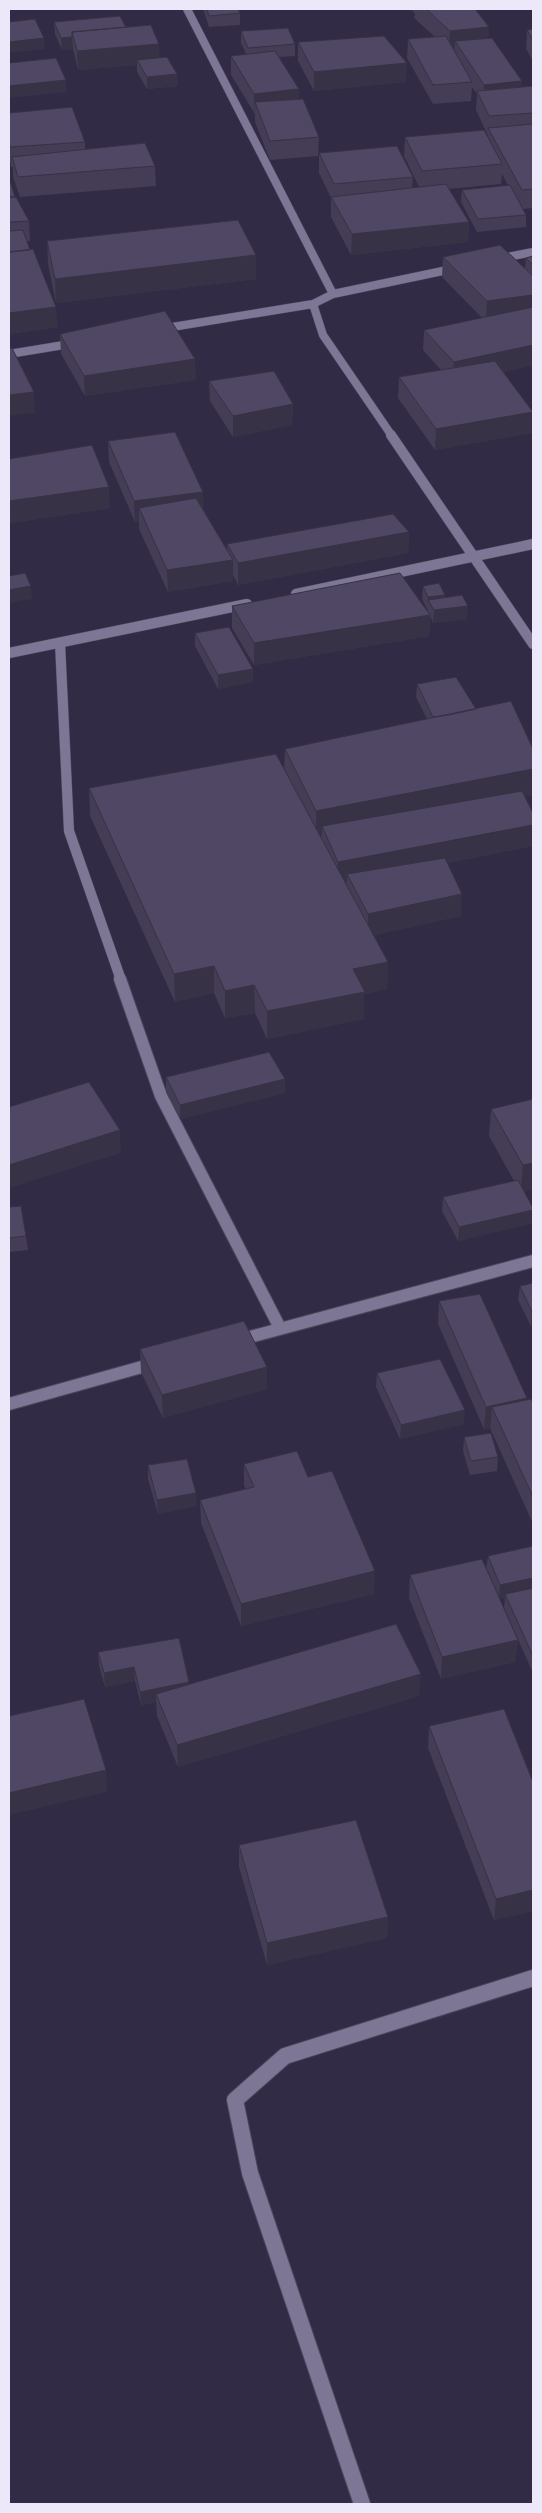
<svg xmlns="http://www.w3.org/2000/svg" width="542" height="2513" font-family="Jost,sans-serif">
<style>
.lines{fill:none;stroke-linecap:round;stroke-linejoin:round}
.lane-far2-casing{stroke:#4c465c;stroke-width:11}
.lane-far1-casing{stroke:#4c465c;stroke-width:14}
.lane-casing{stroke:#4c465c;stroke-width:18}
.street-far2-casing{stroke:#4c465c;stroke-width:9}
.street-far1-casing{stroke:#4c465c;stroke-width:11}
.street-casing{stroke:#4c465c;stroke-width:14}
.lane-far2{stroke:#7d7694;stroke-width:10}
.lane-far1{stroke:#7d7694;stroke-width:12}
.lane{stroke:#7d7694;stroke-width:16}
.street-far2{stroke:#7d7694;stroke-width:8}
.street-far1{stroke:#7d7694;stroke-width:10}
.street{stroke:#7d7694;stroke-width:12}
.wall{fill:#443d55}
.shaded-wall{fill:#373245}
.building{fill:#4f4763;stroke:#373245}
</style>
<rect width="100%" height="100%" fill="#322b45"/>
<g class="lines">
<g class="lane-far2-casing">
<path id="lane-far2" d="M60 643 69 831 121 980"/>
</g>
<g class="lane-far1-casing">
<path id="lane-far1" d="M120 979 161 1096 280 1328"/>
</g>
<g class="lane-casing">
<path id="lane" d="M362 2504 250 2173 235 2100 285 2056 533 1978"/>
</g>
<g class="street-far2-casing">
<path id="street-far2" d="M187 9 333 294 313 304 323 335 392 436
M497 259 533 252
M333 294 457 268
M160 329 313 304
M9 354 76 343"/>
</g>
<g class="street-far1-casing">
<path id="street-far1" d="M391 435 533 644
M296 594 533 544
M9 653 247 604"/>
</g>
<g class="street-casing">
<path id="street" d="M235 1341 533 1261
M9 1404 156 1363"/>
</g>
<use href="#lane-far2" class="lane-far2"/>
<use href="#lane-far1" class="lane-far1"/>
<use href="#lane" class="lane"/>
<use href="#street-far2" class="street-far2"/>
<use href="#street-far1" class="street-far1"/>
<use href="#street" class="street"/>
</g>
<path class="wall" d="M203 9H238L240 13V25L209 27Z
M411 9H475L489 27 488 38 521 87 533 86V208L523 209 526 215V227L477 232 461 202 462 190 508 185 502 174 501 184 448 189 469 222 468 242 351 255 331 217V198L319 173V153L413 177 412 188 419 187 404 156 405 137 488 138V136L476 110 477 94 472 87 471 101 433 104 407 58 408 39 435 37 414 18 415 14Z
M54 22 126 27 177 74 178 86 147 89 137 72V65L78 70 73 49 62 50 55 34Z
M533 29V61L526 49 527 30Z
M241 31 295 44V56L279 57 299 99 319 137 318 156 270 160 255 122V114L231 75V56L246 54 241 43Z
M298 42 406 82 314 91 298 61Z
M9 113 85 142V149L155 166 156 186 20 197 13 177V167H11L9 153Z
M9 181 15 197 29 221 30 241H27L58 327 9 334Z
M47 241 256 255V279L56 303 48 264Z
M533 256V365L503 372 532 433 435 450 398 398 399 377 441 370 423 350 424 330 482 318 442 277 443 257 525 268 526 258Z
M60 334 196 380 85 396 61 354Z
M209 381 293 404 292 425 233 437 210 401Z
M108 441 203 510 227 551V544L409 532 408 553 238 585 233 575V581L168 592 139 529V522H135L109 462Z
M9 459 110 508 11 523 9 519Z
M423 586 445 597 467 619 433 623 430 616 429 636 254 665 232 628V606L428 612V611L422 599Z
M195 633 253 669V682L218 689 195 646Z
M417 684 476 709 533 749V795L525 796 533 846 447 863 461 916 374 935 388 962 387 989 364 994V1019L267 1039 255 1013 225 1018 214 993 175 1002 90 816 89 788 284 769 285 749 427 719 416 697Z
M166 1077 285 1093 180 1119 166 1091Z
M533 1099 524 1191 533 1223 458 1241 442 1211 443 1197 514 1181 489 1136 491 1109Z
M9 1207 26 1236 28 1250 9 1252Z
M533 1283V1326H531L518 1300 520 1286Z
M439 1301 527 1398V1399L533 1403V1524L490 1428 484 1429 438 1324Z
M140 1349 267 1389 163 1418 141 1372Z
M377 1373 464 1424 400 1439 376 1387Z
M464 1437 498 1457 497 1471 470 1475 463 1451Z
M244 1464 308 1477 374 1594 241 1626 201 1523 200 1500 246 1489 244 1486Z
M148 1465 197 1506 158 1514 148 1479Z
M533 1546V1671H532L504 1608 505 1597 499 1599 518 1640 515 1662 441 1679 409 1598 410 1575 486 1569 488 1556Z
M98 1652 190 1684 419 1696 178 1767 157 1716 156 1702 141 1705 135 1681 105 1687 99 1666Z
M429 1726 533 1782V1911L494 1920 428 1748Z
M239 1845 388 1917 387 1938 267 1965 239 1867Z"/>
<path class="shaded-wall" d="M489 27 488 46 455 41V49L449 50 450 31Z
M72 37 73 49 62 50 61 38Z
M44 38 45 49 9 53V42Z
M159 44 160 63 137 60V65L78 70 77 51Z
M407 63 406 82 314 91V72Z
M177 74 178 86 147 89V77Z
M66 80 67 92 9 98V86Z
M522 81 520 100 483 104 484 85Z
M299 89V109L255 102 254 114V94Z
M469 222 468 242 351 255 352 234Z
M256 255V279L56 303 55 279Z
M533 295V315L486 322 487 301Z
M56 307 58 327 9 334V313Z
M533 345V365L453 383 454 362Z
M195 359 196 380 85 396 84 376Z
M34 392 35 413 9 416V395Z
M293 404 292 425 233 437V416Z
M533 412 532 433 435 450 436 429Z
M109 487 110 508 11 523 9 501Z
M203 492 204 513 139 508V522H135L134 501Z
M409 532 408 553 238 585V563Z
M233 560V581L168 592 167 570Z
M31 586 32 599 9 603V590Z
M445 595 444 608 428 600V611V597Z
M468 606 467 619 433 623 434 610Z
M430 615 429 636 254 665V643Z
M253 669V682L218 689V675Z
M533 769V795L326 835 322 826V836L316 837V811Z
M533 825V846L351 882 347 874V882L337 884 338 862Z
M462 894 461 916 368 937V914Z
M388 962 387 989 364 994V1019L267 1039V1011L353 969Z
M214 966V993L175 1002 174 974Z
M254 985 255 1013 225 1018V991Z
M285 1079V1093L180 1119V1105Z
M120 1130 121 1153 9 1188V1165Z
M533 1163V1189L521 1192 523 1165Z
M533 1210V1223L458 1241 459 1227Z
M532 1312H533V1326H531Z
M267 1367V1389L163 1418 162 1395Z
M527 1398 525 1420 492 1407 490 1428 484 1429 486 1407Z
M465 1410 464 1424 400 1439 401 1425Z
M196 1493 197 1506 158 1514 157 1500Z
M375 1571 374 1594 241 1626V1604Z
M533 1578V1591L505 1594V1597L499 1599 500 1585Z
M518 1640 515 1662 441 1679 442 1657Z
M134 1667 135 1681 105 1687 104 1673Z
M421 1674 419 1696 178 1767 177 1745Z
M189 1682 190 1696 156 1694V1702L141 1705 140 1692Z
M106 1770 107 1792 9 1815V1793Z
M533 1890V1911L494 1920 496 1899Z
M388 1917 387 1938 267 1965V1943Z"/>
<path class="building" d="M207 9H238L240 13 209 16Z
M426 9H475L489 27 450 31Z
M120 16 126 27 72 32V37L61 38 54 22Z
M35 19 44 38 9 42V22Z
M151 25 159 44 77 51 72 32Z
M288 28 295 44 248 48 241 31Z
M533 29V40L527 30Z
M384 36 407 63 314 72 298 42Z
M446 36 472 82 433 85 408 39Z
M492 38 522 81 484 85 455 41Z
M275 51 299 89 254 94 231 56Z
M167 57 177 74 147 77 137 60Z
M56 58 66 80 9 86V63Z
M533 86V113L489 116 477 91Z
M303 99 319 137 270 141 255 102Z
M72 107 85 142 10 147 9 140V113Z
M533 124V189L522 190 488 128Z
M484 130 502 164 422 171 405 137Z
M145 143 155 166 18 177 12 157Z
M397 146 413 177 334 184 319 153Z
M9 181H10L15 197H9Z
M446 184 469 222 352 234 331 197Z
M510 185 526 215 478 219 462 190Z
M9 197H16L29 221 9 222Z
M238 220 256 255 55 279 47 241Z
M23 230 30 250 9 252V231Z
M500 245 533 276V295L487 301 443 257Z
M33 249 56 307 9 313V252Z
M533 256V265L526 258Z
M533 307V345L454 362 424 330Z
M165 311 195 359 84 376 60 334Z
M12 348 34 392 9 395V349Z
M495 361 533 412 436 429 399 377Z
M274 371 293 404 233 416 209 381Z
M175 432 203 492 134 501 108 441Z
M92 445 109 487 9 501V459Z
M196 498 233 560 167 570 139 508Z
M393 514 409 532 238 563 227 544Z
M25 573 31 586 9 590V576Z
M400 573 430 615 254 643 232 606Z
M439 583 445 595 428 597 423 586Z
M462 595 468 606 434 610 428 600Z
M229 627 253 669 218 675 195 633Z
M456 677 476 709 449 715 433 717 417 684Z
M511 701 533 749V769L316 811 285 749Z
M276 754 388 962 353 969 365 992 267 1011 254 985 225 991 214 966 174 974 89 788Z
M522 791 533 813V825L338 862 322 826Z
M445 858 462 894 368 914 347 874Z
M269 1052 285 1079 180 1105 166 1077Z
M89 1082 120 1130 9 1165V1107Z
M533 1099V1163L523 1165 491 1109Z
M518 1180 533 1208V1210L459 1227 443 1197Z
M21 1206 26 1236 9 1238V1207Z
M533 1283V1312H532L520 1286Z
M480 1294 527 1398 486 1407 439 1301Z
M244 1321 267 1367 162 1395 140 1349Z
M440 1359 465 1410 401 1425 377 1373Z
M531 1399 533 1403V1497L492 1407Z
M491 1433 498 1457 471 1461 464 1437Z
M297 1451 308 1477 332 1471 375 1571 241 1604 200 1500 254 1487 244 1464Z
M187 1459 196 1493 157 1500 148 1465Z
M533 1546V1578L500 1585 488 1556Z
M482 1559 518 1640 442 1657 410 1575Z
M533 1588V1656L505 1594Z
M396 1624 421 1674 177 1745 156 1694Z
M179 1638 189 1682 140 1692 134 1667 104 1673 98 1652Z
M84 1699 106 1770 9 1793V1716Z
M504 1709 533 1782V1890L496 1899 429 1726Z
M356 1820 388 1917 267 1943 239 1845Z"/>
<rect width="542" height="2513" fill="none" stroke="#ece8f9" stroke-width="20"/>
</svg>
